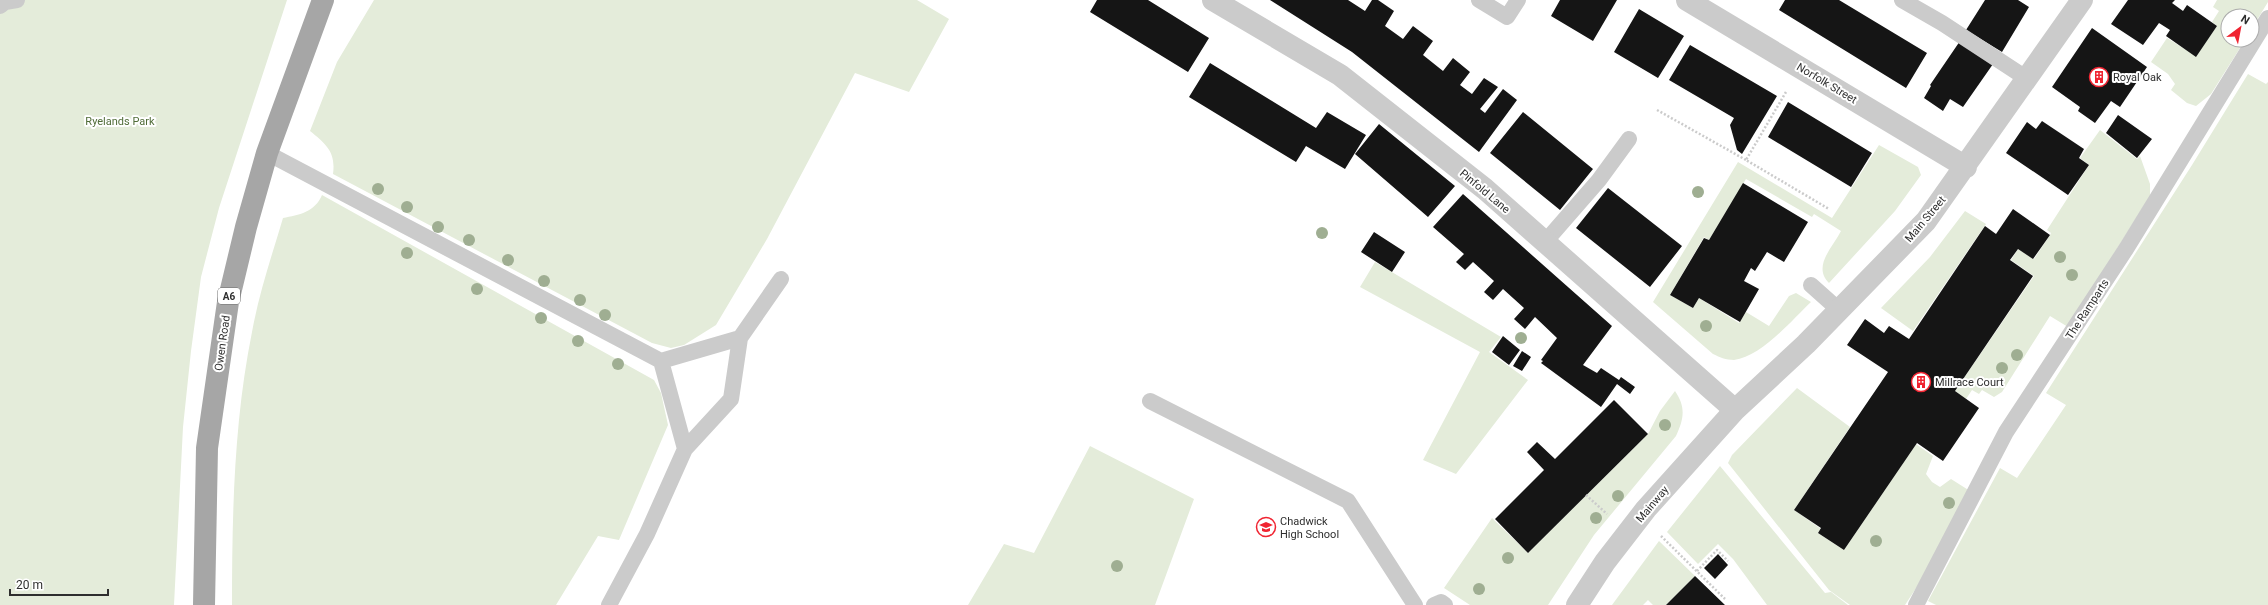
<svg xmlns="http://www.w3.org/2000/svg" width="2268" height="605" font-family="Roboto,sans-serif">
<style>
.green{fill:#e4ecda}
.building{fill:#151515}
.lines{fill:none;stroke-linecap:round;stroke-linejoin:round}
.path{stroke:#cbcbcb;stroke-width:2.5;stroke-dasharray:2 2;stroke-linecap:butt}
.service{stroke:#cbcbcb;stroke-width:16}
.minor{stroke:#cbcbcb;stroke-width:22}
.primary{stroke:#a6a6a6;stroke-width:22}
.tree{fill:#9fae92}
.labels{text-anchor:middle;stroke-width:4;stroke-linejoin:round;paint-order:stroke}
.shield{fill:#fff;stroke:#6d6d6d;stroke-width:1}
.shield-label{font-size:10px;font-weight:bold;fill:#2e2e2e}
.poi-label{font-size:11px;fill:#2e2e2e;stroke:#fff;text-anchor:start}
.street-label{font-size:11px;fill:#2e2e2e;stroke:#fff}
.park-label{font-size:11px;fill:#506c38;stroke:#fff}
</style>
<rect width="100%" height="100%" fill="#fff"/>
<path class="green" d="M0 0H287L219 208 201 277 191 351 183 427 174 605H0Z
M374 0H917L949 19 909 92 855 73 767 239 716 325 684 345 671 348 652 343 333 174C336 152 326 144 310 131L337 62Z
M2217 0H2268V2L2252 28V16H2228V40H2245L2211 94 2196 106 2187 103 2171 90 2175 84 2168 74 2151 62 2167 38 2196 56 2217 26 2212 22 2219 11 2213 7Z
M2248 74 2266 84 2268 82V605H1936L1928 601 2000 468 2017 478 2066 405 2046 393 2192 165Z
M2100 130 2137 159 2140 156 2150 184V196L2068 327 2050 316 2002 392 1994 397 1982 390 1979 394 1972 390 1966 399 1955 391 2034 276 2011 260 2018 249 2034 259 2050 235 2051 233 2047 230 2089 165 2080 158Z
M1879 145 1918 167 1921 175 1895 211 1829 283C1812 266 1833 247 1841 231L1814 214 1812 217 1746 179 1709 240 1704 237 1670 295 1693 308 1699 298 1739 323 1746 312 1769 326 1789 296 1796 293 1811 302C1792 320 1761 357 1734 360 1726 360 1719 357 1713 354L1653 302 1738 162 1832 218Z
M322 195 654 380 661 393 668 425 619 540 598 536 556 605H232C232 514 234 421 252 332 259 293 272 255 283 218 299 215 315 212 322 195Z
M1965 211 1986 224 1913 331 1881 308 1930 257Z
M1375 262 1501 337 1489 352 1528 380 1456 474 1423 460 1480 352 1360 287Z
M1797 388 1850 427 1794 510 1821 529 1818 533 1844 550 1916 444 1933 456 1926 474 1932 482 1940 487 1951 479 1970 491 1922 579 1905 605H1850L1829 590 1728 463 1732 455Z
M1675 391C1686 407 1684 419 1676 436L1594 535 1548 605H1470L1444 588 1492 518 1528 553 1648 434 1660 411Z
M1090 446 1194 499 1155 605H968L1004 544 1034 553Z
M1720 466 1825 593 1831 592 1848 605H1767L1733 559 1718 544 1698 564 1667 532Z
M1659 541 1695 576 1666 605H1653L1648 600 1643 605H1612Z"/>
<path class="building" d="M1097 0H1148L1209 38 1188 72 1090 12Z
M1270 0H1348L1365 11 1372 0H1378L1394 11 1385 26 1403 39 1413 26 1433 41 1423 55 1443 71 1453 58 1470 72 1460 85 1472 94 1484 78 1498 87 1480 109 1485 113 1503 89 1517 100 1479 152 1352 52Z
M1560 0H1617L1593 41 1551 16Z
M1785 0H1839L1927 53 1906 88 1779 10Z
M1985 0H2018L2029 7 2002 52 1966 30Z
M2128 0H2175L2172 3 2183 11 2187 5 2217 26 2196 57 2166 36 2170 30 2159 23 2143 45 2111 24Z
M1639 9 1684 36 1658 78 1614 52Z
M2092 28 2147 67 2120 107 2111 101 2095 123 2078 111 2080 107 2052 87Z
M1960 41 1993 64 1963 107 1950 99 1943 111 1924 98 1931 86 1930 85Z
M1690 45 1777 96 1742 154 1737 150 1730 125 1734 118 1669 80Z
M1210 63 1316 128 1327 112 1366 135 1345 169 1306 146 1296 162 1189 97Z
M1788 102 1872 153 1851 187 1768 137Z
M1523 112 1593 169 1560 210 1490 153Z
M2118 115 2152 139 2137 158 2106 133Z
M2042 121 2084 149 2079 158 2089 165 2068 195 2006 153 2027 122 2036 129Z
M1379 124 1455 186 1428 217 1355 154Z
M1743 183 1808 222 1784 262 1767 252 1755 271 1751 268 1744 281 1759 289 1740 322 1699 298 1693 308 1670 295 1704 238 1709 240Z
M1608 188 1682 246 1650 287 1576 228Z
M1463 194 1612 326 1583 365 1597 373 1601 368 1619 380 1621 377 1635 387 1630 394 1617 384 1601 407 1541 363 1543 361 1541 360 1557 338 1535 317 1525 329 1514 319 1524 308 1503 289 1493 300 1484 292 1494 281 1473 262 1465 270 1456 262 1464 254 1433 227Z
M2013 209 2050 235 2033 259 2018 249 2010 260 2033 276 1955 391 1979 408 1943 461 1917 443 1844 550 1818 533 1821 528 1794 510 1888 372 1847 345 1865 319 1884 333 1889 326 1909 339 1985 226 1996 234Z
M1374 232 1405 252 1392 272 1361 252Z
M1503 336 1520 350 1509 365 1492 352Z
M1522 351 1531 357 1522 371 1513 366Z
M1614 400 1648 434 1528 553 1495 519 1544 470 1527 452 1537 442 1555 459Z
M1718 554 1728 565 1715 579 1704 568Z
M1695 576 1725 605H1666Z"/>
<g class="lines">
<path class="path" d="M1786 92 1746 160 1829 209
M1657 110 1746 160
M1586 495 1607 514
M1661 536 1725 599
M1697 571 1717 550 1728 561"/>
<path class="service" d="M1479 0 1507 17 1518 0
M1902 0 1942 23 2026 78
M0 6 5 2 17 0
M267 153 661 361 685 449
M1545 242 1599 180 1629 139
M1811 285 1839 310
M661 361 740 338
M1150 401 1348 501 1415 605
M609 605 647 534 685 449 731 399 740 338 781 279
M1434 605 1441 602 1445 605
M1916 605 2006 432 2126 249 2268 18"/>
<path class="minor" d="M1213 0 1340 75 1485 189 1735 410
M1687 0 1966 167
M1577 605 1605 562 1646 509 1735 410 1806 344 1926 221 2082 0"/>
<path class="primary" d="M204 605 207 448 228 302 246 227 267 153 323 0"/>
</g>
<g class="tree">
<circle cx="378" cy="189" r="6"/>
<circle cx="1698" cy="192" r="6"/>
<circle cx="407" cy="207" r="6"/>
<circle cx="438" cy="227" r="6"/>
<circle cx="1322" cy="233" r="6"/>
<circle cx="469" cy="240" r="6"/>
<circle cx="407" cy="253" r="6"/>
<circle cx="2060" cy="257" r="6"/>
<circle cx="508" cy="260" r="6"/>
<circle cx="2072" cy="275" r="6"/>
<circle cx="544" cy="281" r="6"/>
<circle cx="477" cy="289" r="6"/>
<circle cx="580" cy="300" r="6"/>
<circle cx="605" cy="315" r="6"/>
<circle cx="541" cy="318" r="6"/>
<circle cx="1706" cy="326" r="6"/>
<circle cx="1521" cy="338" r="6"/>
<circle cx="578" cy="341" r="6"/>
<circle cx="2017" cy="355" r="6"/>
<circle cx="618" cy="364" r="6"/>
<circle cx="2002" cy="368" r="6"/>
<circle cx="1665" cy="425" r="6"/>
<circle cx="1618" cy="496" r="6"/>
<circle cx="1949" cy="503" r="6"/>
<circle cx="1596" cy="518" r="6"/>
<circle cx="1876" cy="541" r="6"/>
<circle cx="1508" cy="558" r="6"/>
<circle cx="1117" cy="566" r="6"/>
<circle cx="1479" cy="589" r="6"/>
</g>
<defs>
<g id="building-ring" transform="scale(1)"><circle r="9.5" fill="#fff" stroke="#f02431" stroke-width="1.5"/><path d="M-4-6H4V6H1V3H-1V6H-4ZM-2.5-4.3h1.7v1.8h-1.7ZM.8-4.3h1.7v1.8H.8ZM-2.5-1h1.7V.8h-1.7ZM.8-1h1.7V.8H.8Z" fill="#f02431"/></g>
<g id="school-ring" transform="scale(1)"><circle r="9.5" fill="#fff" stroke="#f02431" stroke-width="1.5"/><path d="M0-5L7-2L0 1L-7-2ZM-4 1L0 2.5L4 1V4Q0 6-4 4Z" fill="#f02431"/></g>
</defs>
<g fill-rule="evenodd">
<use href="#building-ring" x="2099" y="77"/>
<use href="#building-ring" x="1921" y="382"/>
<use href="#school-ring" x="1266" y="527"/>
</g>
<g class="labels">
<rect class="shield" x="218" y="288" width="22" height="16" rx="3"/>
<g class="shield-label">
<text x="229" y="300">A6</text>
</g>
<g class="poi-label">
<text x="2113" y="81">Royal Oak</text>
<text x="1935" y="386">Millrace Court</text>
<text x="1280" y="525">Chadwick<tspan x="1280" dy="13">High School</tspan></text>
</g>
<g class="street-label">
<text transform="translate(1827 83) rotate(31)" y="4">Norfolk Street</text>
<text transform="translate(1485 191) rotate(40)" y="4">Pinfold Lane</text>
<text transform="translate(1925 219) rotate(-50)" y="4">Main Street</text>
<text transform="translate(2087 309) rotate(-57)" y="4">The Ramparts</text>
<text transform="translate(222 343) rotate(-82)" y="4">Owen Road</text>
<text transform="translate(1652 504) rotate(-50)" y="4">Mainway</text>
</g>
<g class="park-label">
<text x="120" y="125">Ryelands Park</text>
</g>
</g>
<g transform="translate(2240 28) rotate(32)"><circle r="19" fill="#ffffff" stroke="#ababab"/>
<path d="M0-3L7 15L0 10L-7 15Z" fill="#f02431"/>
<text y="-6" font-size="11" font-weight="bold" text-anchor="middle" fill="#2e2e2e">N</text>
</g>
<path d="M10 589v6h98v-6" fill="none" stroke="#2e2e2e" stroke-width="2"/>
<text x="16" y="589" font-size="12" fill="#2e2e2e" stroke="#ffffff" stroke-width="3" paint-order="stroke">20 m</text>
</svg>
